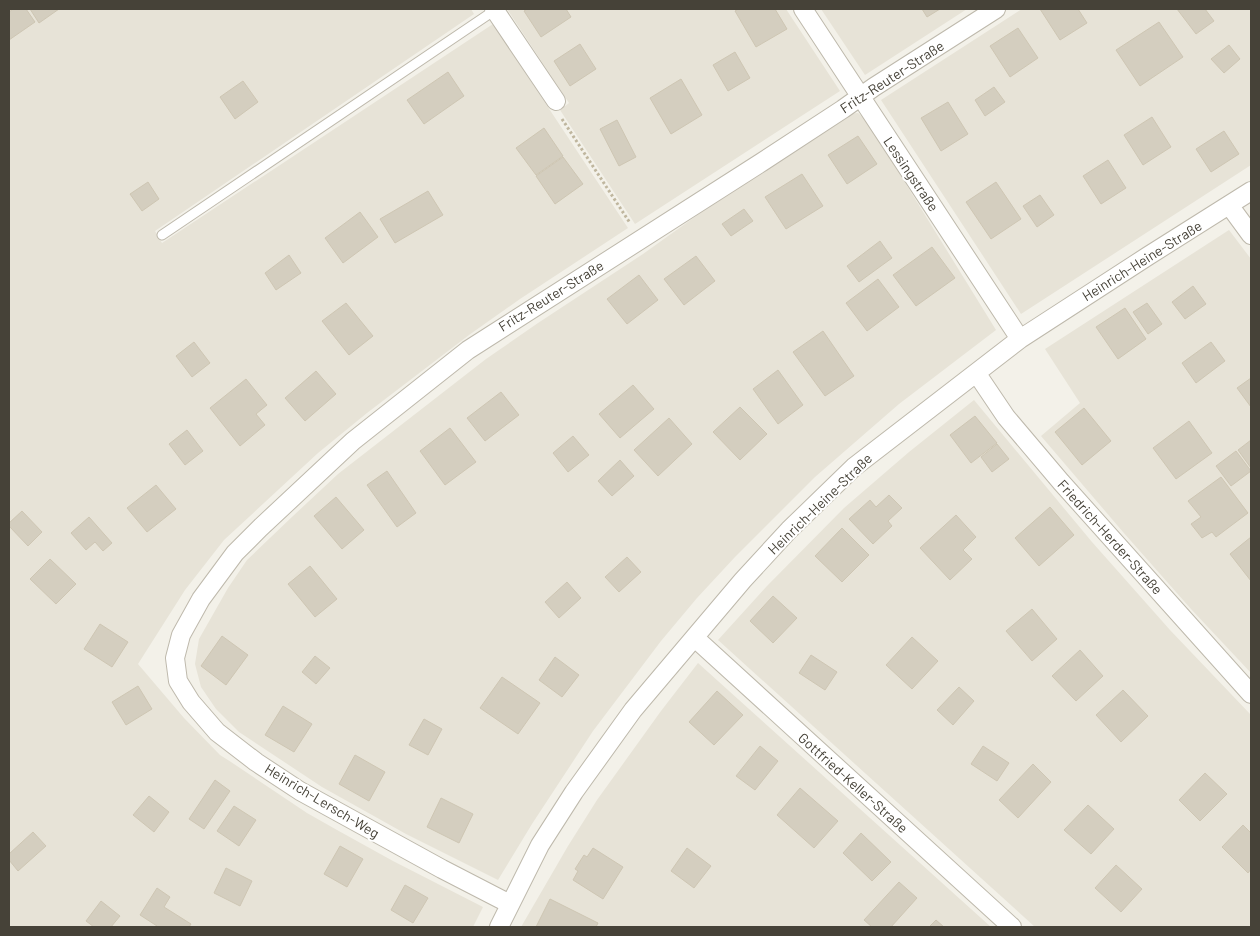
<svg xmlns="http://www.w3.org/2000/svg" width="1260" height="936" font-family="Barlow,sans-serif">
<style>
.residential{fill:#e7e3d7}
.building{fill:#d4cebf;stroke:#cec6b3}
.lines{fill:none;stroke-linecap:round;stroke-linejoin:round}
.lane-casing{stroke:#beb9ac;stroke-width:11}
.street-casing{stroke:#beb9ac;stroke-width:20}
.path{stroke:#bfb69e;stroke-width:3;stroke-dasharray:2.5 2.5;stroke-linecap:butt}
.lane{stroke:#fff;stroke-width:9}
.street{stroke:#fff;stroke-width:18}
.labels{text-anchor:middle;stroke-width:4;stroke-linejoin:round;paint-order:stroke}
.street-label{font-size:14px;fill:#464238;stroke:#fff}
</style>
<rect width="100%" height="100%" fill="#f3f1e9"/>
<path class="residential" d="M9 9H471L474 14 155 231 162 243 493 24 628 228 520 299 469 335 367 413 318 453 224 540 185 590 138 664 184 718 220 755 231 762 307 813 337 830 393 861 483 907 473 927H9Z
M507 9H786L840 91 635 224 560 110 569 103Z
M821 9H967L865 75Z
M1022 9H1251V165L1021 314 881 100Z
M858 113 867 121 996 330 899 404 815 477 735 557 697 598 661 641 593 731 532 824 498 880 406 834 322 787 239 732 216 709 201 687 195 664 199 639 228 588 247 560 293 516 338 474 486 359 538 323 643 254 745 181 847 114Z
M1229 230 1251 259V673L1191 609 1123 532 1041 436 1080 403 1045 349Z
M974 400 1092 542 1170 630 1251 715V927H1035L718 640 767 586 844 508 909 452Z
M698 663 991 927H521L568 846 597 800 661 711Z"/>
<path class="building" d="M13 9H26L35 22 9 40V12Z
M30 9H59L39 23Z
M527 9H566L571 17 541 37 524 11Z
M738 9H775L787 29 756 47 735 11Z
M922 9H940L927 17Z
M1040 9H1078L1087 23 1060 40Z
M1177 9H1205L1214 21 1196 34Z
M1159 22 1183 57 1140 86 1116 50Z
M1018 28 1038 58 1010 77 990 46Z
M580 44 596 69 570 86 554 61Z
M1229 45 1240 59 1224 73 1211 59Z
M735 52 750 78 728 91 713 65Z
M448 72 464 96 424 124 407 100Z
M681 79 702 115 671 134 650 98Z
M243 81 258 102 235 119 220 97Z
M994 87 1005 102 985 116 975 100Z
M948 102 968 134 941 151 921 118Z
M1152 117 1171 147 1143 165 1124 135Z
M617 120 636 157 619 166 600 129Z
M544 128 563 156 536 175 516 148Z
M1224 131 1239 154 1211 172 1196 149Z
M858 136 877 164 847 184 828 155Z
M563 157 583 184 555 204 536 176Z
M1108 160 1126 188 1101 204 1083 176Z
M802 174 823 206 786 229 765 197Z
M148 182 159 199 142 211 130 194Z
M996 182 1021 219 991 239 966 202Z
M428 191 443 215 395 243 380 219Z
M1040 195 1054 215 1037 227 1023 206Z
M744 209 753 221 731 236 722 224Z
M360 212 378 237 343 263 325 238Z
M880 241 892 258 859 282 847 266Z
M932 247 955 278 916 306 893 275Z
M289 255 301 273 276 290 265 273Z
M696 256 715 281 684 305 664 279Z
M639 275 658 300 627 324 607 299Z
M878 279 899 307 867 331 846 303Z
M1193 286 1206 304 1185 319 1172 302Z
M346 303 373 336 349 355 322 321Z
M1147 303 1162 324 1148 334 1133 312Z
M1125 308 1146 339 1118 359 1096 327Z
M823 331 854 376 825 396 793 352Z
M194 342 210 363 192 377 176 356Z
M1211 342 1225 361 1196 383 1182 363Z
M778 370 803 405 778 424 753 389Z
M316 371 336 394 305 421 285 398Z
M1251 378V407L1237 388Z
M246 379 267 405 256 414 265 425 240 446 210 408Z
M633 385 654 409 620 438 599 414Z
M501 392 519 415 485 441 467 418Z
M740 407 767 434 740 460 713 432Z
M1084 408 1111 441 1082 465 1055 432Z
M975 416 997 443 971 463 950 435Z
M669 418 692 444 658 476 634 450Z
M1189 421 1212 453 1176 479 1153 448Z
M450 428 476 462 445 485 420 451Z
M187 430 203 451 185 465 169 444Z
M573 436 589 455 568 472 553 453Z
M1251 440V468L1238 450Z
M997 444 1009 459 992 472 981 457Z
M1236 451 1251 471 1231 486 1216 466Z
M620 460 634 476 612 496 598 481Z
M387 471 416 513 397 527 367 485Z
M1221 477 1248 513 1216 537 1212 532 1202 538 1191 524 1201 517 1188 501Z
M156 485 176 509 147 532 127 508Z
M889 495 902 508 888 521 892 526 873 544 849 519 870 500 876 507Z
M336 497 364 530 342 549 314 516Z
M1050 507 1074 535 1039 566 1015 538Z
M22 511 42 532 28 546 9 526V523Z
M956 515 976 537 963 550 972 559 950 580 920 548Z
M89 517 112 543 103 551 95 542 86 550 71 533Z
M842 528 869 555 842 582 815 556Z
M1251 537V581L1230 554Z
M627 557 641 572 619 592 605 577Z
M50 559 76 584 56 604 30 579Z
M310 566 337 599 315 617 288 584Z
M567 582 581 598 559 618 545 602Z
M773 596 797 618 773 643 750 621Z
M1032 609 1057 639 1032 661 1006 631Z
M100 624 128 642 112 667 84 649Z
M222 636 248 655 226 685 201 666Z
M912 637 938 661 912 689 886 665Z
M1080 650 1103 676 1076 701 1052 676Z
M811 655 837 672 825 690 799 673Z
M315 656 330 668 316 684 302 672Z
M555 657 579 675 562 697 539 680Z
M502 677 540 703 518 734 480 708Z
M138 686 152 709 126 725 112 702Z
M959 687 974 701 953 725 937 710Z
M1123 690 1148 716 1121 742 1096 715Z
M717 691 743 715 714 745 689 722Z
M283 706 312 724 294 752 265 735Z
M424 719 442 729 428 755 409 745Z
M760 746 778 761 755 790 736 776Z
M983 746 1009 763 997 781 971 764Z
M355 755 385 772 369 801 339 784Z
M1033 764 1051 782 1018 818 999 800Z
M1205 773 1227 794 1200 821 1179 800Z
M215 780 230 791 204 829 189 819Z
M800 788 838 821 814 848 777 815Z
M149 796 169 812 154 832 133 815Z
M441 798 473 814 459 843 427 827Z
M1088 805 1114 829 1091 854 1064 830Z
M234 806 256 820 239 846 217 831Z
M1243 825 1251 833V869L1248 873 1222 847Z
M33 832 46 846 18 871 9 860V854Z
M861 833 891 862 872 881 843 853Z
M340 846 363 859 347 887 324 874Z
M593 848 623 867 603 899 573 880 578 871 575 869 584 855 587 857Z
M687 848 711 866 694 888 671 871Z
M1116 865 1142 889 1121 912 1095 888Z
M226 868 252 881 240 906 214 893Z
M899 882 917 898 891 927H872L864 920Z
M405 885 428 898 413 923 391 910Z
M157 888 170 897 164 907 191 924 189 927H156L157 926 140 915Z
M550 899 598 923 596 927H536Z
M101 901 120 916 111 927H94L86 921Z
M936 920 944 927H929Z"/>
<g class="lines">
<g class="lane-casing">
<path id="lane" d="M162 235 495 10"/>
</g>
<g class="street-casing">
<path id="street" d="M494 9 556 101
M803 9 1020 339
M1229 205 1251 235
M977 374 1006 417 1061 482 1251 694
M695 638 1012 927
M510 904 442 869 300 791 256 762 217 732 191 702 178 681 175 658 181 635 201 599 235 553 260 528 353 441 468 350 762 162 843 109 874 87 996 9
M499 927 540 845 574 792 633 710 743 580 789 530 854 467 1020 339 1148 256 1251 191"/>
</g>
<path class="path" d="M562 119 630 223"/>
<use href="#lane" class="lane"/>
<use href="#street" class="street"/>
</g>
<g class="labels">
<g class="street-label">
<text transform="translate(892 77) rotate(-33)" y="5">Fritz-Reuter-Straße</text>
<text transform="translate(911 174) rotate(56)" y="5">Lessingstraße</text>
<text transform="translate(1142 261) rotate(-32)" y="5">Heinrich-Heine-Straße</text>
<text transform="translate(551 296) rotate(-32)" y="5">Fritz-Reuter-Straße</text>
<text transform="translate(820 504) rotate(-44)" y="5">Heinrich-Heine-Straße</text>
<text transform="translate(1110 537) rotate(48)" y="5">Friedrich-Herder-Straße</text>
<text transform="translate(853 783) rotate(42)" y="5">Gottfried-Keller-Straße</text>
<text transform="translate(322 801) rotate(31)" y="5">Heinrich-Lersch-Weg</text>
</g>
</g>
<rect width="1260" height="936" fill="none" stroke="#464238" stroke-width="20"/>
</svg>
